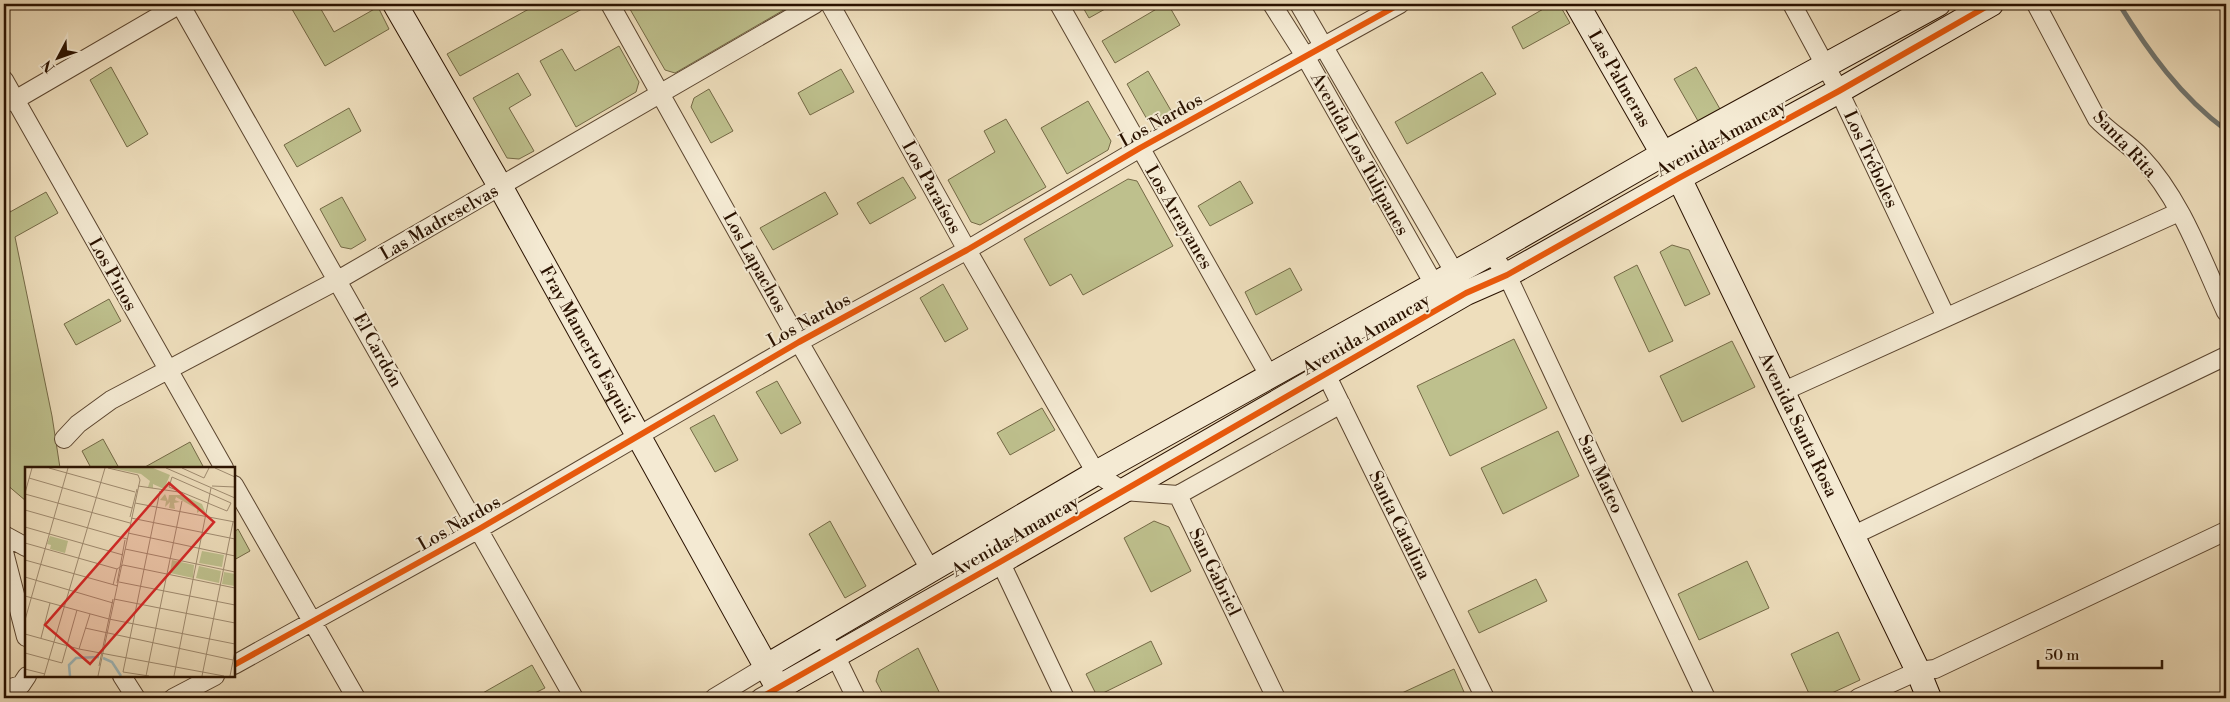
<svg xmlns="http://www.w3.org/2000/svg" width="2230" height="702" font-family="'Libre Bodoni',serif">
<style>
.green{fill:#bec08d;stroke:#746946}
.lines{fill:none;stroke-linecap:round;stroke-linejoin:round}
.stream{stroke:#707671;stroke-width:5}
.street-casing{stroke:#5b452f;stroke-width:20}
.secondary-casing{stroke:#2a1200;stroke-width:26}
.street{stroke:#f4ead3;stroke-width:18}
.secondary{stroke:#f4ead3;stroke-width:24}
.cycleway-casing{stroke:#f4ead3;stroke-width:9}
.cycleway{stroke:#e8590c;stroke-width:6}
.labels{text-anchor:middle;stroke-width:4;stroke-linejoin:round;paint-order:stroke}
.street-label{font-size:18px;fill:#2a1200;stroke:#f4ead3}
.inset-river{fill:none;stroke:#9fb9bc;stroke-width:2.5}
.inset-road{fill:none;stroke:#a08c71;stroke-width:1}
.view{fill:#d62828;fill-opacity:0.15;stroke:#d62828;stroke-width:2.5}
.inset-edge{fill:none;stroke:#2a1200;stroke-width:2.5}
</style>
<rect width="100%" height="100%" fill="#eedebc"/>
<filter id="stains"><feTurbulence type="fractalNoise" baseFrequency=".004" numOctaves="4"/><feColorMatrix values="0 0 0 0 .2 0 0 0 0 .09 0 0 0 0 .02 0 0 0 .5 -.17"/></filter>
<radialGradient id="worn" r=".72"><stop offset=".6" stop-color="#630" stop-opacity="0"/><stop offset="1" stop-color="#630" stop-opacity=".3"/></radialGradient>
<path class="green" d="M289 4H318L334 32 378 7 389 29 325 66Z
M538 4H591L460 76 447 54Z
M627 4H794L675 73 665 70Z
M1081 4H1114L1089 18Z
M1165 4H1168L1180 25 1115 63 1102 41Z
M1552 4H1559L1570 23 1523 49 1512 27Z
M619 46 639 82 636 92 576 127 540 61 562 49 575 71Z
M111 67 148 134 127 147 90 80Z
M1696 67 1720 109 1698 121 1674 79Z
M841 69 854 92 810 115 798 93Z
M1148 71 1173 114 1157 124 1148 121 1127 84Z
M1482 72 1496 94 1407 144 1395 122Z
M518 73 531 95 509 108 534 151 519 159 507 158 473 98Z
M709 89 733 131 711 143 691 107 694 98Z
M1088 101 1111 141 1108 150 1067 174 1041 128Z
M349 108 361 131 297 167 284 145Z
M1006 119 1046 187 980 225 971 222 948 180 995 152 984 131Z
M903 177 916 198 870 224 857 203Z
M1128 179 1137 181 1173 246 1083 295 1071 274 1050 286 1024 239Z
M1240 181 1253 203 1210 226 1198 206Z
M4 184 10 212 46 192 58 213 15 237 52 416 60 468H26V501L6 484 4 478Z
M825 192 838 214 773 250 760 228Z
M342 197 366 240 351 249 341 247 320 209Z
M1672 245 1689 250 1710 294 1685 306 1660 252Z
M1637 265 1673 341 1649 352 1614 277Z
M1290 268 1302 290 1256 315 1245 292Z
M943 284 968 329 945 342 920 298Z
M109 299 121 321 76 345 64 324Z
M1514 339 1547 408 1450 456 1417 386Z
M1732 341 1755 387 1682 422 1660 376Z
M777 381 801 423 781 434 756 392Z
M1042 408 1055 430 1010 455 997 433Z
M714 415 738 460 715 472 690 428Z
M1558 431 1579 476 1503 514 1481 468Z
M103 439 119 468H91L82 451Z
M190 442 204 468H145V467Z
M830 521 866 586 845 598 809 534Z
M1154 521 1169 527 1191 571 1151 592 1124 538Z
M238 529 250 551 234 560V532Z
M1747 561 1769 608 1699 640 1678 594Z
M1536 579 1547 601 1479 633 1468 611Z
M1838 632 1860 680 1821 698H1811L1791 654Z
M1151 641 1162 664 1097 696 1086 674Z
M918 648 942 698H885L876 681 879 671Z
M532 665 545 688 525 698H474Z
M1454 669 1464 692 1450 698H1391Z"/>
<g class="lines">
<path class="stream" d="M2119 4C2148 51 2181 97 2226 130"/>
<g class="street-casing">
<path id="street" d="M180 4 574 698
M610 4 799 342 931 571
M830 4 967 250 1096 473 1123 491 1178 495 1276 698
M1059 4 1270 377
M1272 4 1305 56 1439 293
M1299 4 1460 282
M1792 4 1839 91 1946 317
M2036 4 2097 119C2110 133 2128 143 2141 157 2181 199 2202 260 2226 312
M4 80 224 468
M4 103 15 100 180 4
M1491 253 1507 275 1706 698
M1321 364 1485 698
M1784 391 2179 212
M64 439 78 424 111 400 338 280 815 4
M234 485 356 698
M1178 495 1341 404
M4 535 26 547
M988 536 1065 698
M1852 536 2226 356
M4 552 26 637
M821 634 835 655 856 698
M234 665 479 529 799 342 967 250 1140 148 1400 4
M122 676 136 698
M4 690 21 685 27 676
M173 698 215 676
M714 698 767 666
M760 698 778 688
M1858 698 1918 671 1935 669 2226 531"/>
</g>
<g class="secondary-casing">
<g id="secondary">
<path id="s1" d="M395 4 500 186 778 688 1000 562 1466 293 1507 275 1679 178 1839 91 1991 4"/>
<path id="s2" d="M1577 4 1663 154 1679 178 1918 671 1929 698"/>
<path d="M767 666 1096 473 1491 253 1663 154 1938 4"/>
</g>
</g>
<use href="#street" class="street"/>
<use href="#secondary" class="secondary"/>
<g class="cycleway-casing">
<path id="cycleway" d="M234 665 479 529 799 342 967 250 1140 148 1400 4
M760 698 1000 562 1466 293 1507 275 1679 178 1839 91 1991 4"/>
</g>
<use href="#cycleway" class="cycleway"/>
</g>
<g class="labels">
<g class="street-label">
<text dy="6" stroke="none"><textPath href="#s2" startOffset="86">Las Palmeras</textPath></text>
<text transform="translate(1161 120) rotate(-29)" y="6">Los Nardos</text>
<text transform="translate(1721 138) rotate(-28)" y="6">Avenida Amancay</text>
<text transform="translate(2125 144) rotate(47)" y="6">Santa Rita</text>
<text transform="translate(1360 154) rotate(61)" y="6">Avenida Los Tulipanes</text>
<text transform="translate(1871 159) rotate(65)" y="6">Los Tréboles</text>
<text transform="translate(932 187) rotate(61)" y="6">Los Paraísos</text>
<text transform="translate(1179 217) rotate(60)" y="6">Los Arrayanes</text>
<text transform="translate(439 222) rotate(-30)" y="6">Las Madreselvas</text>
<text transform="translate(755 262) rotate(61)" y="6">Los Lapachos</text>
<text transform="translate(113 274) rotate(61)" y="6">Los Pinos</text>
<text transform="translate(809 320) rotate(-29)" y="6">Los Nardos</text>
<text transform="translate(1366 334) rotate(-30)" y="6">Avenida Amancay</text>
<text dy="6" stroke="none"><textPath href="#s1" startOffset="391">Fray Mamerto Esquiú</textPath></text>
<text transform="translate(378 350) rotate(61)" y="6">El Cardón</text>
<text dy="6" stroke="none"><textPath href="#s2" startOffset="476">Avenida Santa Rosa</textPath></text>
<text transform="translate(1601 474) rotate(65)" y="6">San Mateo</text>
<text transform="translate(459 523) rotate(-30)" y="6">Los Nardos</text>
<text transform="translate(1400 525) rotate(64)" y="6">Santa Catalina</text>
<text transform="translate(1015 536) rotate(-30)" y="6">Avenida Amancay</text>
<text transform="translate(1215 572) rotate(64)" y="6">San Gabriel</text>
</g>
</g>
<g transform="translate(25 467)">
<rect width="210" height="210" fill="#eedebc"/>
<path d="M86 1H128L145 8 139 22 128 17V21L123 20 125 14 116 7ZM140 27 143 34 144 28H157L177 37 181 47 175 44 172 46V42L151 30 150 33 155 35 149 36 150 42 144 41 145 35 140 40 141 34 135 33ZM25 69 43 74 40 86 25 82 26 78 22 77ZM177 84 199 88 197 100 174 96ZM147 93 169 98 168 111 145 106ZM174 99 196 104 194 116 171 111ZM199 105 210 107V119L197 117Z" fill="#bec08d"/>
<path class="inset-river" d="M78 191 87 195 96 209M45 209 44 198 51 191 74 190"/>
<path class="inset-road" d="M24 1 110 25M141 1 210 31M157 1 179 11 184 1M190 1 210 10M147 10 206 36 202 44 144 20ZM4 11 107 41M113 19 154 25M187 19 210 20M0 26 7 1M0 27 105 56M110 36 210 55M0 43 102 72M105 50 112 22M106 51 210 72M0 60 98 88M103 66 210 89M0 76 92 102 98 98 210 121M100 82 210 105M0 93 93 119M0 110 88 136M94 115 210 138M92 116 100 73M88 118 92 102M0 129 84 152 210 177M89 132 210 156M0 153 43 1M60 161 208 193M0 167 54 182 199 209M16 171 25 136M54 182 65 147M0 186 37 196 52 143M74 199 88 132M0 202 20 207M19 209 80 1M73 209 115 13 113 8 83 1M121 209 157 34M124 209 98 205 135 24M149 209 186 21M177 209 208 55M205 209 210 184"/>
<path class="view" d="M144 16 189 55 65 197 20 158Z"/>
<rect width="210" height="210" class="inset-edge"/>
</g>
<rect width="2230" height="702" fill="none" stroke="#eedebc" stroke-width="20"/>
<rect x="5" y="5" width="2220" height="692" fill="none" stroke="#2a1200" stroke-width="2.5"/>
<rect x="10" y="10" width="2210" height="682" fill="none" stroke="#2a1200"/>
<g transform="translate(58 58) rotate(229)" stroke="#f4ead3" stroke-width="4" paint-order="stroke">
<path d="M0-4L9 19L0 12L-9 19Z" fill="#2a1200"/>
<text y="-8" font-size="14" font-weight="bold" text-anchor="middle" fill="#2a1200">N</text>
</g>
<path d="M2038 660v8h124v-8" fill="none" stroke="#2a1200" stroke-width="2.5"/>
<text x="2045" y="660" font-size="15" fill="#2a1200" stroke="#f4ead3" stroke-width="4" paint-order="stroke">50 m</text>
<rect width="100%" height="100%" filter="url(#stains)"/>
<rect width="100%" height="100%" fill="url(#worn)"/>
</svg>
